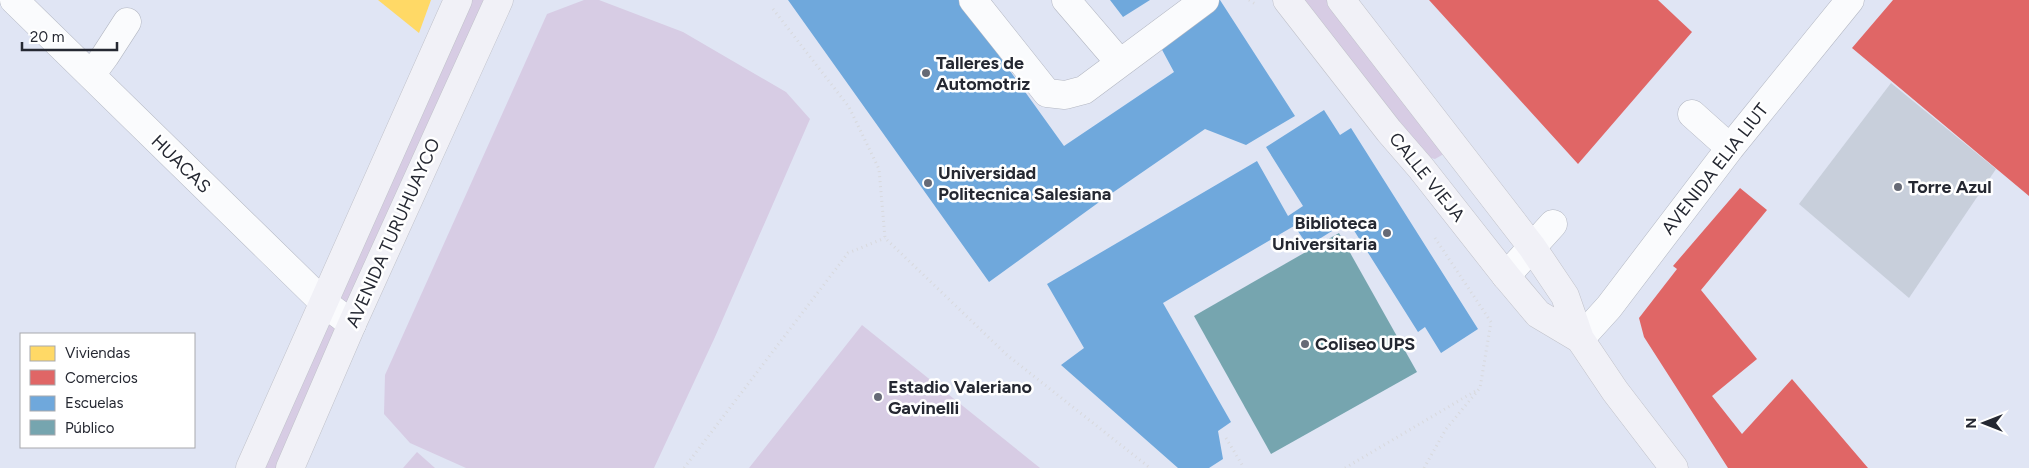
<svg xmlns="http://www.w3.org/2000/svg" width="2029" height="468" font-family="Figtree,sans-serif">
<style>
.green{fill:#d7cce4}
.homes{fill:#ffd966}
.shops{fill:#e06666}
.schools{fill:#6fa8dc}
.public{fill:#76a5af}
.building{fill:#c8cfdb}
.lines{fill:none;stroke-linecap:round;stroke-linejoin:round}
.minor-casing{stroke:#b3b7c2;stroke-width:29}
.major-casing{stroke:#c0c2ca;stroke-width:29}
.path{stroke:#d8d9dd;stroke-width:3;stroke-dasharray:1 4;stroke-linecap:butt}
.minor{stroke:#fafbfd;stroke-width:28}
.major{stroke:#f1f1f7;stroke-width:28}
.poi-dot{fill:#666a76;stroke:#fff;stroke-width:2}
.labels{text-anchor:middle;stroke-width:5;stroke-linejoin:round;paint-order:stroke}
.poi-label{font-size:18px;font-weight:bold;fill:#252832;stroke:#fff;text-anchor:start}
.street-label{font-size:18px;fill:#252832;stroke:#fff}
</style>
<rect width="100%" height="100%" fill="#e0e5f4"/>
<path class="green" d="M467 0H491L350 317 330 301Z
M584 0H599L683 32 786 92 810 119 715 337 654 468H466L410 443 384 414 385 375 547 14Z
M1287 0H1341L1445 147 1442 155 1435 159 1427 157Z
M326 310 346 326 280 468H256Z
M862 325 1040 468H749Z
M417 452 435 468H403Z"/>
<path class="homes" d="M378 0H431L419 33Z"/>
<path class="shops" d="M1429 0H1658L1692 32 1578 164Z
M1893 0H2029V196L1852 48Z
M1740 188 1767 210 1701 290 1757 359 1712 396 1742 434 1792 379 1868 468H1728L1644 337 1639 318 1677 269 1673 266Z"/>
<path class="schools" d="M788 0H959L1064 146 1174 72 1160 46 1217 0H1220L1295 116 1246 145 1205 129 1102 200 989 282Z
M1110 0H1150L1123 17Z
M1324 110 1340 135 1351 128 1478 329 1441 353 1425 327 1418 332 1348 221 1308 246 1291 221 1294 226 1163 303 1231 422 1218 431 1223 459 1209 468H1178L1061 365 1084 348 1047 284 1257 161 1288 216 1303 206 1266 147Z"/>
<path class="public" d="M1339 233 1417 372 1271 454 1194 316Z"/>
<path class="building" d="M1891 83 1996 169 1909 298 1799 204Z"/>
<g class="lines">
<g class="minor-casing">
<path id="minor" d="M14 0 324 303 352 324
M973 0 1047 93 1065 95 1084 90 1205 0
M1066 0 1120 63
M91 75 105 56 127 22
M1692 114 1730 148
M1506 276 1553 224
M1580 339 1609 307 1730 148 1850 0"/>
</g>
<g class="major-casing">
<path id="major" d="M1287 0 1389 131 1421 168 1506 276 1538 314 1580 339
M1341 0 1532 247 1565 296 1580 339 1615 391 1674 468
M250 468 458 0
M290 468 352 324 499 0"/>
</g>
<path class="path" d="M1249 0 1257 5
M773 9 849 107 879 169 885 238 1007 355 1150 468
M1226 438 1244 468
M684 468 848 253 885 238
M1345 468 1477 390
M1424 468 1446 429 1480 388 1491 322 1435 238"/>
<use href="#minor" class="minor"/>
<use href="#major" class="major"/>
</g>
<g class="poi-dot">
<circle cx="926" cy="73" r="5"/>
<circle cx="928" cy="183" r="5"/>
<circle cx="1898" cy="187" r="5"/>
<circle cx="1387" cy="233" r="5"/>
<circle cx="1305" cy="344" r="5"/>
<circle cx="878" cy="397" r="5"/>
</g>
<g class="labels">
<g class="poi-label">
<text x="936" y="69">Talleres de<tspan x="936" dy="21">Automotriz</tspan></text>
<text x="938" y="179">Universidad<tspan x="938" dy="21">Politecnica Salesiana</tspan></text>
<text x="1908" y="193">Torre Azul</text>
<text x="1377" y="229" text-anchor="end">Biblioteca<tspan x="1377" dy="21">Universitaria</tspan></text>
<text x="1315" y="350">Coliseo UPS</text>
<text x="888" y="393">Estadio Valeriano<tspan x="888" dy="21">Gavinelli</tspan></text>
</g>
<g class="street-label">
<text transform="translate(181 164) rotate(44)" y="6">HUACAS</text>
<text transform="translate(1715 169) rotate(-52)" y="6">AVENIDA ELIA LIUT</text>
<text transform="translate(1427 177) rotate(51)" y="6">CALLE VIEJA</text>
<text transform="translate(393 233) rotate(-66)" y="6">AVENIDA TURUHUAYCO</text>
</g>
</g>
<rect x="20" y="333" width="175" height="115" fill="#ffffff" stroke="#a8a9ad"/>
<rect x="30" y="346" width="25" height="15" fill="#ffd966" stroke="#a8a9ad"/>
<text x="65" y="358" font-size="15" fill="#252832">Viviendas</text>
<rect x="30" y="370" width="25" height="15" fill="#e06666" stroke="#a8a9ad"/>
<text x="65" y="383" font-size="15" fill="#252832">Comercios</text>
<rect x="30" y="396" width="25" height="15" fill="#6fa8dc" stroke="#a8a9ad"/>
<text x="65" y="408" font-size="15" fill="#252832">Escuelas</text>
<rect x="30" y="420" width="25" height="15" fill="#76a5af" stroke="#a8a9ad"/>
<text x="65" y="433" font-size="15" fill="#252832">Público</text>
<g transform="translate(1984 423) rotate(270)" stroke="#ffffff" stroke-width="4" paint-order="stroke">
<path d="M0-4L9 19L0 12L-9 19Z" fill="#252832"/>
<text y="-8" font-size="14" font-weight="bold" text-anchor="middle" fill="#252832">N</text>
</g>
<path d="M22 42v8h95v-8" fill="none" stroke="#252832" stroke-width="2.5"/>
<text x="30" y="42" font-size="15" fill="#252832" stroke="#ffffff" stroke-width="4" paint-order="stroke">20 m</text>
</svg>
